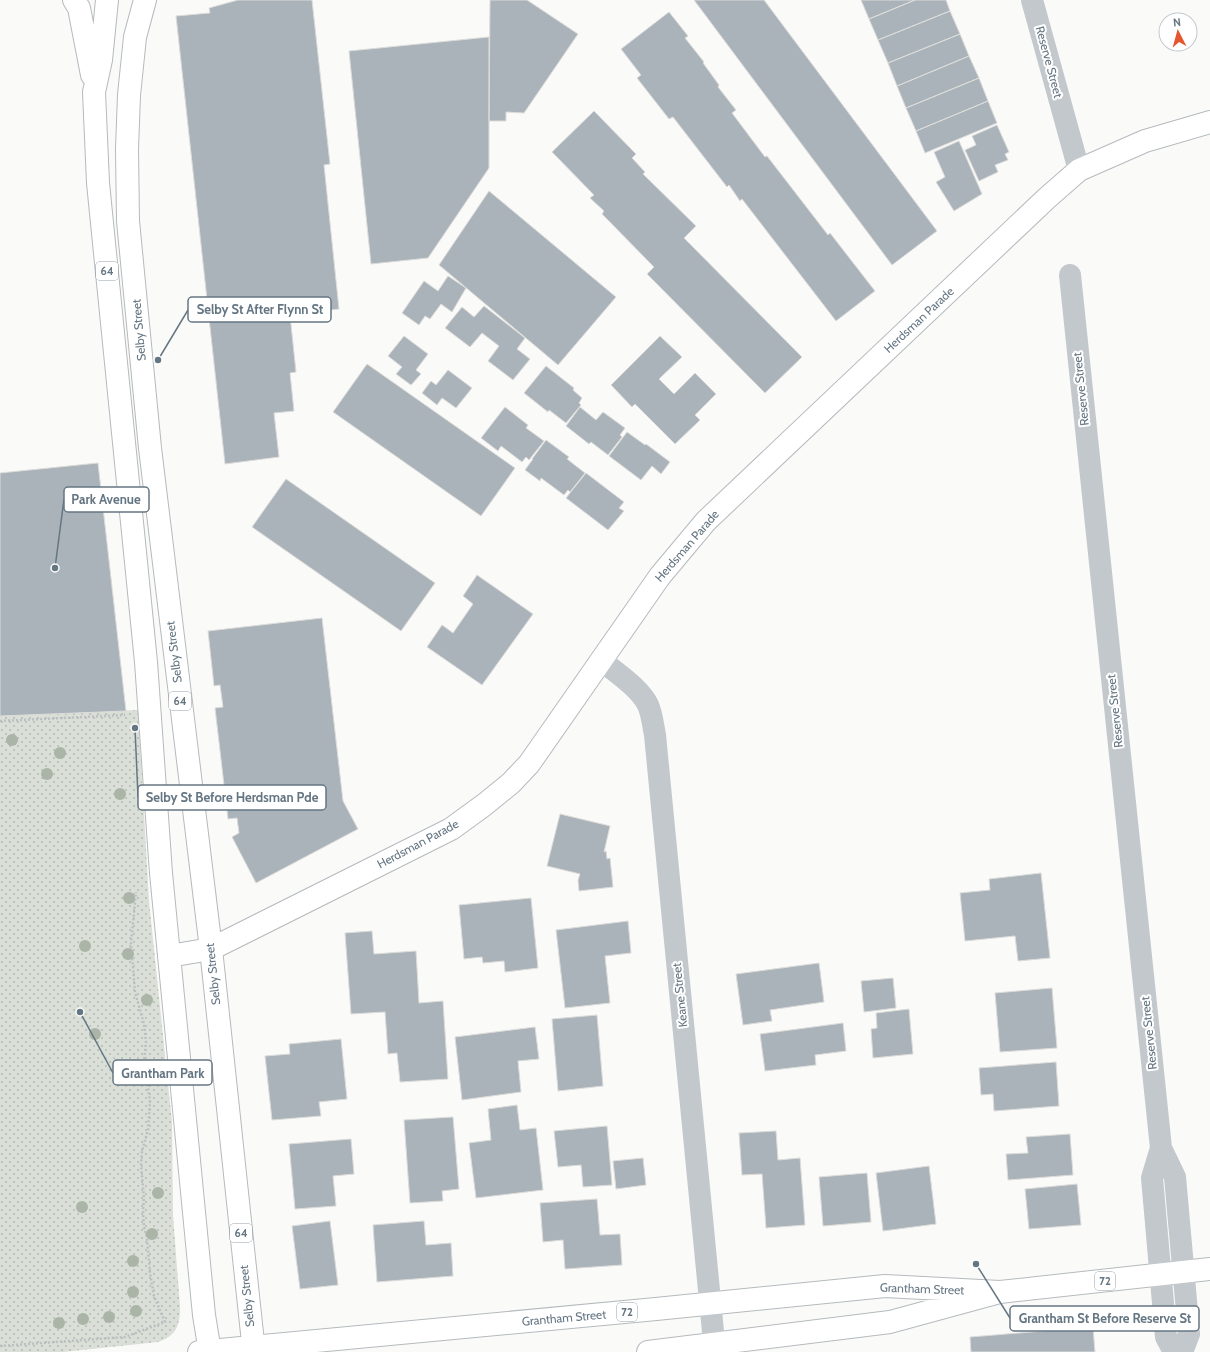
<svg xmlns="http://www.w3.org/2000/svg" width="1210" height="1352" font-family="Cabin,sans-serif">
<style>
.park{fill:url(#park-dots)}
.building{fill:#aab3b9;stroke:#dcdcda}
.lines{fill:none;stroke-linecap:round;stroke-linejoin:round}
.major-casing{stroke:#b5babe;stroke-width:24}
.path{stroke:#bbbfc2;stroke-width:2.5;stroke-dasharray:2 2;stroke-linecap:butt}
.minor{stroke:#c3c8cc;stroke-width:22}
.major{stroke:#fff;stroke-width:22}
.tree{fill:#aab4a7}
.labels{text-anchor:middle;stroke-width:4;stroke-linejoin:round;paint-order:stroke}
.shield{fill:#fff;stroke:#939fa8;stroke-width:1}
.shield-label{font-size:11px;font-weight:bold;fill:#657683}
.street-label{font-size:12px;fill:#657683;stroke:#fff}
.leader{fill:none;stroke:#657683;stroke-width:1.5}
.callout-dot{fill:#657683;stroke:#fff;stroke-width:1.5}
.callout{fill:#fff;stroke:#657683;stroke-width:1.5}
.callout-label{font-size:13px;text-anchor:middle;font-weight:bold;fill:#657683}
</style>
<defs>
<pattern id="park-dots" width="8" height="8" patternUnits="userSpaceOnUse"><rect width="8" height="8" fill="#dadfd7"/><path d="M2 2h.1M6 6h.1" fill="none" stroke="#b4b9b4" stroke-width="1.8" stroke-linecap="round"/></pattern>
</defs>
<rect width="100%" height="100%" fill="#fafaf8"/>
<path class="park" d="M138 710 149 901 172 1122 173 1215 180 1307C180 1326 176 1336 158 1342L63 1352H0V716Z"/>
<path class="building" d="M238 0H312L330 164 324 165 339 309 290 315 296 372 290 373 294 411 274 413 279 457 225 464 176 16 210 13 209 8Z
M490 0H527L578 34 524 113 506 112V121H489Z
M694 0H764L937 231 892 265Z
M861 0H915L869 19Z
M915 0H946L950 11 878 40 869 19Z
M950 11 960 34 888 63 878 40Z
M669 12 688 36 685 38 704 62 703 63 719 85 718 87 736 110 732 113 765 157 767 156 828 235 830 233 875 291 836 321 742 199 740 201 729 185 727 187 673 117 669 119 637 78 641 75 621 49Z
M960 34 969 56 897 86 888 63Z
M489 37V168L428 258 371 264 349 51Z
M969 56 979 78 906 108 897 86Z
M979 78 988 101 916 131 906 108Z
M988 101 997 123 925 153 916 131Z
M594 111 636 154 632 158 645 172 643 174 696 226 684 238 802 357 765 393 647 274 654 267 602 214 604 211 590 198 594 195 552 152Z
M997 125 1009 152 1005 154 1008 160 995 165 998 172 979 181 965 150 976 145 972 136Z
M959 141 982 194 954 211 936 182 945 177 934 152Z
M489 191 616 297 558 365 439 265Z
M448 276 466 288 452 312 441 304 430 319 425 316 419 325 402 313 424 281 438 291Z
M484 306 525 338 517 349 530 359 513 380 488 361 499 346 482 333 470 347 445 328 462 307 474 317Z
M404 336 428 354 416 370 421 374 411 385 396 374 402 367 388 356Z
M660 336 682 357 659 379 674 394 695 373 716 394 695 415 700 420 675 444 635 404 632 407 611 385Z
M367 364 515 468 481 516 333 412Z
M546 366 574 388 573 390 582 398 579 403 581 405 566 423 549 410 548 412 524 393Z
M448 370 472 388 456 408 442 398 437 405 422 393 431 381 436 385Z
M505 407 528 425 526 428 544 441 529 460 526 457 522 462 501 446 498 451 481 438Z
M580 407 596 420 603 412 625 428 620 435 622 437 608 455 591 442 589 444 566 426Z
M627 432 645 445 646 444 670 462 661 474 652 466 641 480 609 456Z
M546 440 569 457 567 459 585 473 570 492 568 490 564 495 541 478 540 481 525 470 533 459H532Z
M98 463 126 711 0 716V473Z
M586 473 624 502 619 508 624 511 608 530 566 498Z
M286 479 435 583 401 631 252 527Z
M477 575 533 614 482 685 427 647 442 625 453 633 473 604 463 596Z
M322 618 343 801 358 829 256 883 232 837 239 833 237 818 228 819 215 708 223 707 220 685 214 686 208 631Z
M560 814 610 826 604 852 606 851 607 859 610 858 613 887 579 891 578 880 580 874 547 866Z
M1041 873 1050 958 1018 961 1015 936 965 941 960 893 990 890 989 879Z
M531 898 538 968 505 972 504 961 483 963 482 957 464 959 459 905Z
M628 921 631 953 605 956 610 1003 565 1008 556 930Z
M372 931 374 954 416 951 419 1003 443 1001 448 1079 400 1082 397 1053 388 1054 385 1012 351 1014 345 933Z
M819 963 824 1002 770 1010 772 1021 743 1025 736 974Z
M893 978 896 1008 864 1012 861 981Z
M1052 988 1057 1048 1000 1052 995 993Z
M909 1009 913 1054 873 1058 871 1029 877 1028 876 1013Z
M597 1015 603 1086 558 1091 552 1019Z
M843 1023 846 1051 815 1055 816 1065 765 1071 760 1034Z
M535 1027 539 1059 518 1061 521 1092 462 1100 455 1037Z
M341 1039 347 1099 319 1102 321 1116 272 1120 265 1056 290 1054 289 1044Z
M1056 1062 1059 1106 994 1111 993 1094 981 1095 979 1068Z
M517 1105 520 1130 536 1128 543 1190 476 1198 469 1143 491 1140 488 1109Z
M453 1117 459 1189 442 1191 443 1201 410 1203 404 1120Z
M607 1126 612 1185 583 1187 581 1165 558 1167 554 1131Z
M776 1131 778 1160 800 1158 805 1225 766 1228 762 1174 742 1175 739 1133Z
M1070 1134 1073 1175 1008 1180 1006 1154 1028 1153 1026 1137Z
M351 1139 354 1174 333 1176 336 1206 295 1209 289 1144Z
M643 1158 646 1185 616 1189 613 1161Z
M929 1166 936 1224 883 1231 876 1173Z
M867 1173 871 1222 823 1226 819 1177Z
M1077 1184 1081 1225 1029 1229 1025 1189Z
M597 1199 600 1235 620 1234 622 1265 565 1269 563 1240 543 1242 540 1203Z
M330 1221 338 1285 300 1289 292 1226Z
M424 1221 426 1245 451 1243 453 1276 377 1282 373 1225Z
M1093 1327 1095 1352H971L970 1337Z"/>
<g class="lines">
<g class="major-casing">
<path id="major" d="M74 0 79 8 92 75
M107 0 101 60 94 92 98 183 146 662 161 873 204 1315 210 1352
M145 0 135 37 129 95 127 149 128 221 150 448 211 949 254 1352
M169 956 211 949 451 829 484 805 511 783 529 764 660 576 706 521 1047 198 1079 170 1145 141 1210 122
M199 1352 656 1309 885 1286 1000 1292
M648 1352 890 1322 1000 1292 1210 1269"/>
</g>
<path class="path" d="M0 721 125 715
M0 1346 125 1337 165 1322 154 1296 150 1273 147 1238 144 1227 143 1211 144 1198 141 1165 142 1151 148 1130 150 1101 144 1062 146 1042 144 1024 135 992 131 944 136 892"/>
<path class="minor" d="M1032 0 1079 170
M1070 275 1161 1148 1175 1177 1189 1334 1182 1352
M601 660C615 672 640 688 648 705 652 714 653 725 655 735L715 1352
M1161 1148 1152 1178 1166 1337 1174 1352"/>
<use href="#major" class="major"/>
</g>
<g class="tree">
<circle cx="12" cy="740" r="6"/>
<circle cx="60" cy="753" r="6"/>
<circle cx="47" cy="774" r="6"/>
<circle cx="120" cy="794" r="6"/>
<circle cx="129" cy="898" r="6"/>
<circle cx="85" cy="946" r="6"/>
<circle cx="128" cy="954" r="6"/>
<circle cx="147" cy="1000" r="6"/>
<circle cx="95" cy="1034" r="6"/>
<circle cx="158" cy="1193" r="6"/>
<circle cx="82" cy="1207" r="6"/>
<circle cx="152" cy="1234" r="6"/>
<circle cx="133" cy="1261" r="6"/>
<circle cx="133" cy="1292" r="6"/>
<circle cx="136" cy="1311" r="6"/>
<circle cx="109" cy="1317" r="6"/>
<circle cx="83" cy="1319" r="6"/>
<circle cx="59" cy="1323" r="6"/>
</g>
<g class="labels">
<g class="shield">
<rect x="96" y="262" width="22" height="18" rx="3"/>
<rect x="169" y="692" width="22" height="18" rx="3"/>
<rect x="230" y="1224" width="22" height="18" rx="3"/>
<rect x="1095" y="1272" width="20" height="18" rx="3"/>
<rect x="617" y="1303" width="20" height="18" rx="3"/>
</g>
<g class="shield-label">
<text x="107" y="275">64</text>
<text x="180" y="705">64</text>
<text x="241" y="1237">64</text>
<text x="1105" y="1285">72</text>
<text x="627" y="1316">72</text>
</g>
<g class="street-label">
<text transform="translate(1049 62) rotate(75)" y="4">Reserve Street</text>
<text transform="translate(919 320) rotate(-43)" y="4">Herdsman Parade</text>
<text transform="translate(139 330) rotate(-95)" y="4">Selby Street</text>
<text transform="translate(1081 389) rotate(-96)" y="4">Reserve Street</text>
<text transform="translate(687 546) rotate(-49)" y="4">Herdsman Parade</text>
<text transform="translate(174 652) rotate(-97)" y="4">Selby Street</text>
<text transform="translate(1115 711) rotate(-96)" y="4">Reserve Street</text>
<text transform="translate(418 844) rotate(-28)" y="4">Herdsman Parade</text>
<text transform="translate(213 974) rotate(-96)" y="4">Selby Street</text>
<text transform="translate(680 995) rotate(-96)" y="4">Keane Street</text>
<text transform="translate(1149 1033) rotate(-96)" y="4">Reserve Street</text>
<text transform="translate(922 1289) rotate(2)" y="4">Grantham Street</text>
<text transform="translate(247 1296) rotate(-96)" y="4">Selby Street</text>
<text transform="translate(564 1318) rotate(-5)" y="4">Grantham Street</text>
</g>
</g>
<path class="leader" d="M158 360L188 310M55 568L64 499M135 728L138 797M80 1012L113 1073M976 1264L1010 1318"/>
<g class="callout-dot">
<circle cx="158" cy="360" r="4"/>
<circle cx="55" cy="568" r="4"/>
<circle cx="135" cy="728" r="4"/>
<circle cx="80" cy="1012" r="4"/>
<circle cx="976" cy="1264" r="4"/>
</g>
<g class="callout">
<rect x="188" y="297" width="143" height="25" rx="4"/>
<rect x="64" y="487" width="85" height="25" rx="4"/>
<rect x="138" y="785" width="188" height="25" rx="4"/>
<rect x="113" y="1060" width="99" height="25" rx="4"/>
<rect x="1010" y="1306" width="189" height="25" rx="4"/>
</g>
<g class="callout-label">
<text x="260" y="314">Selby St After Flynn St</text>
<text x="106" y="504">Park Avenue</text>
<text x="232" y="802">Selby St Before Herdsman Pde</text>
<text x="163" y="1078">Grantham Park</text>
<text x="1105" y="1323">Grantham St Before Reserve St</text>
</g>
<g transform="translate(1178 32) rotate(354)"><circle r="19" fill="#ffffff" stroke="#c1c8cd"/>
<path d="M0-3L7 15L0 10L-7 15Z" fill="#e4572e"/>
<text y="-6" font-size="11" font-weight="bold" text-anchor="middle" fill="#657683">N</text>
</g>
</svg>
